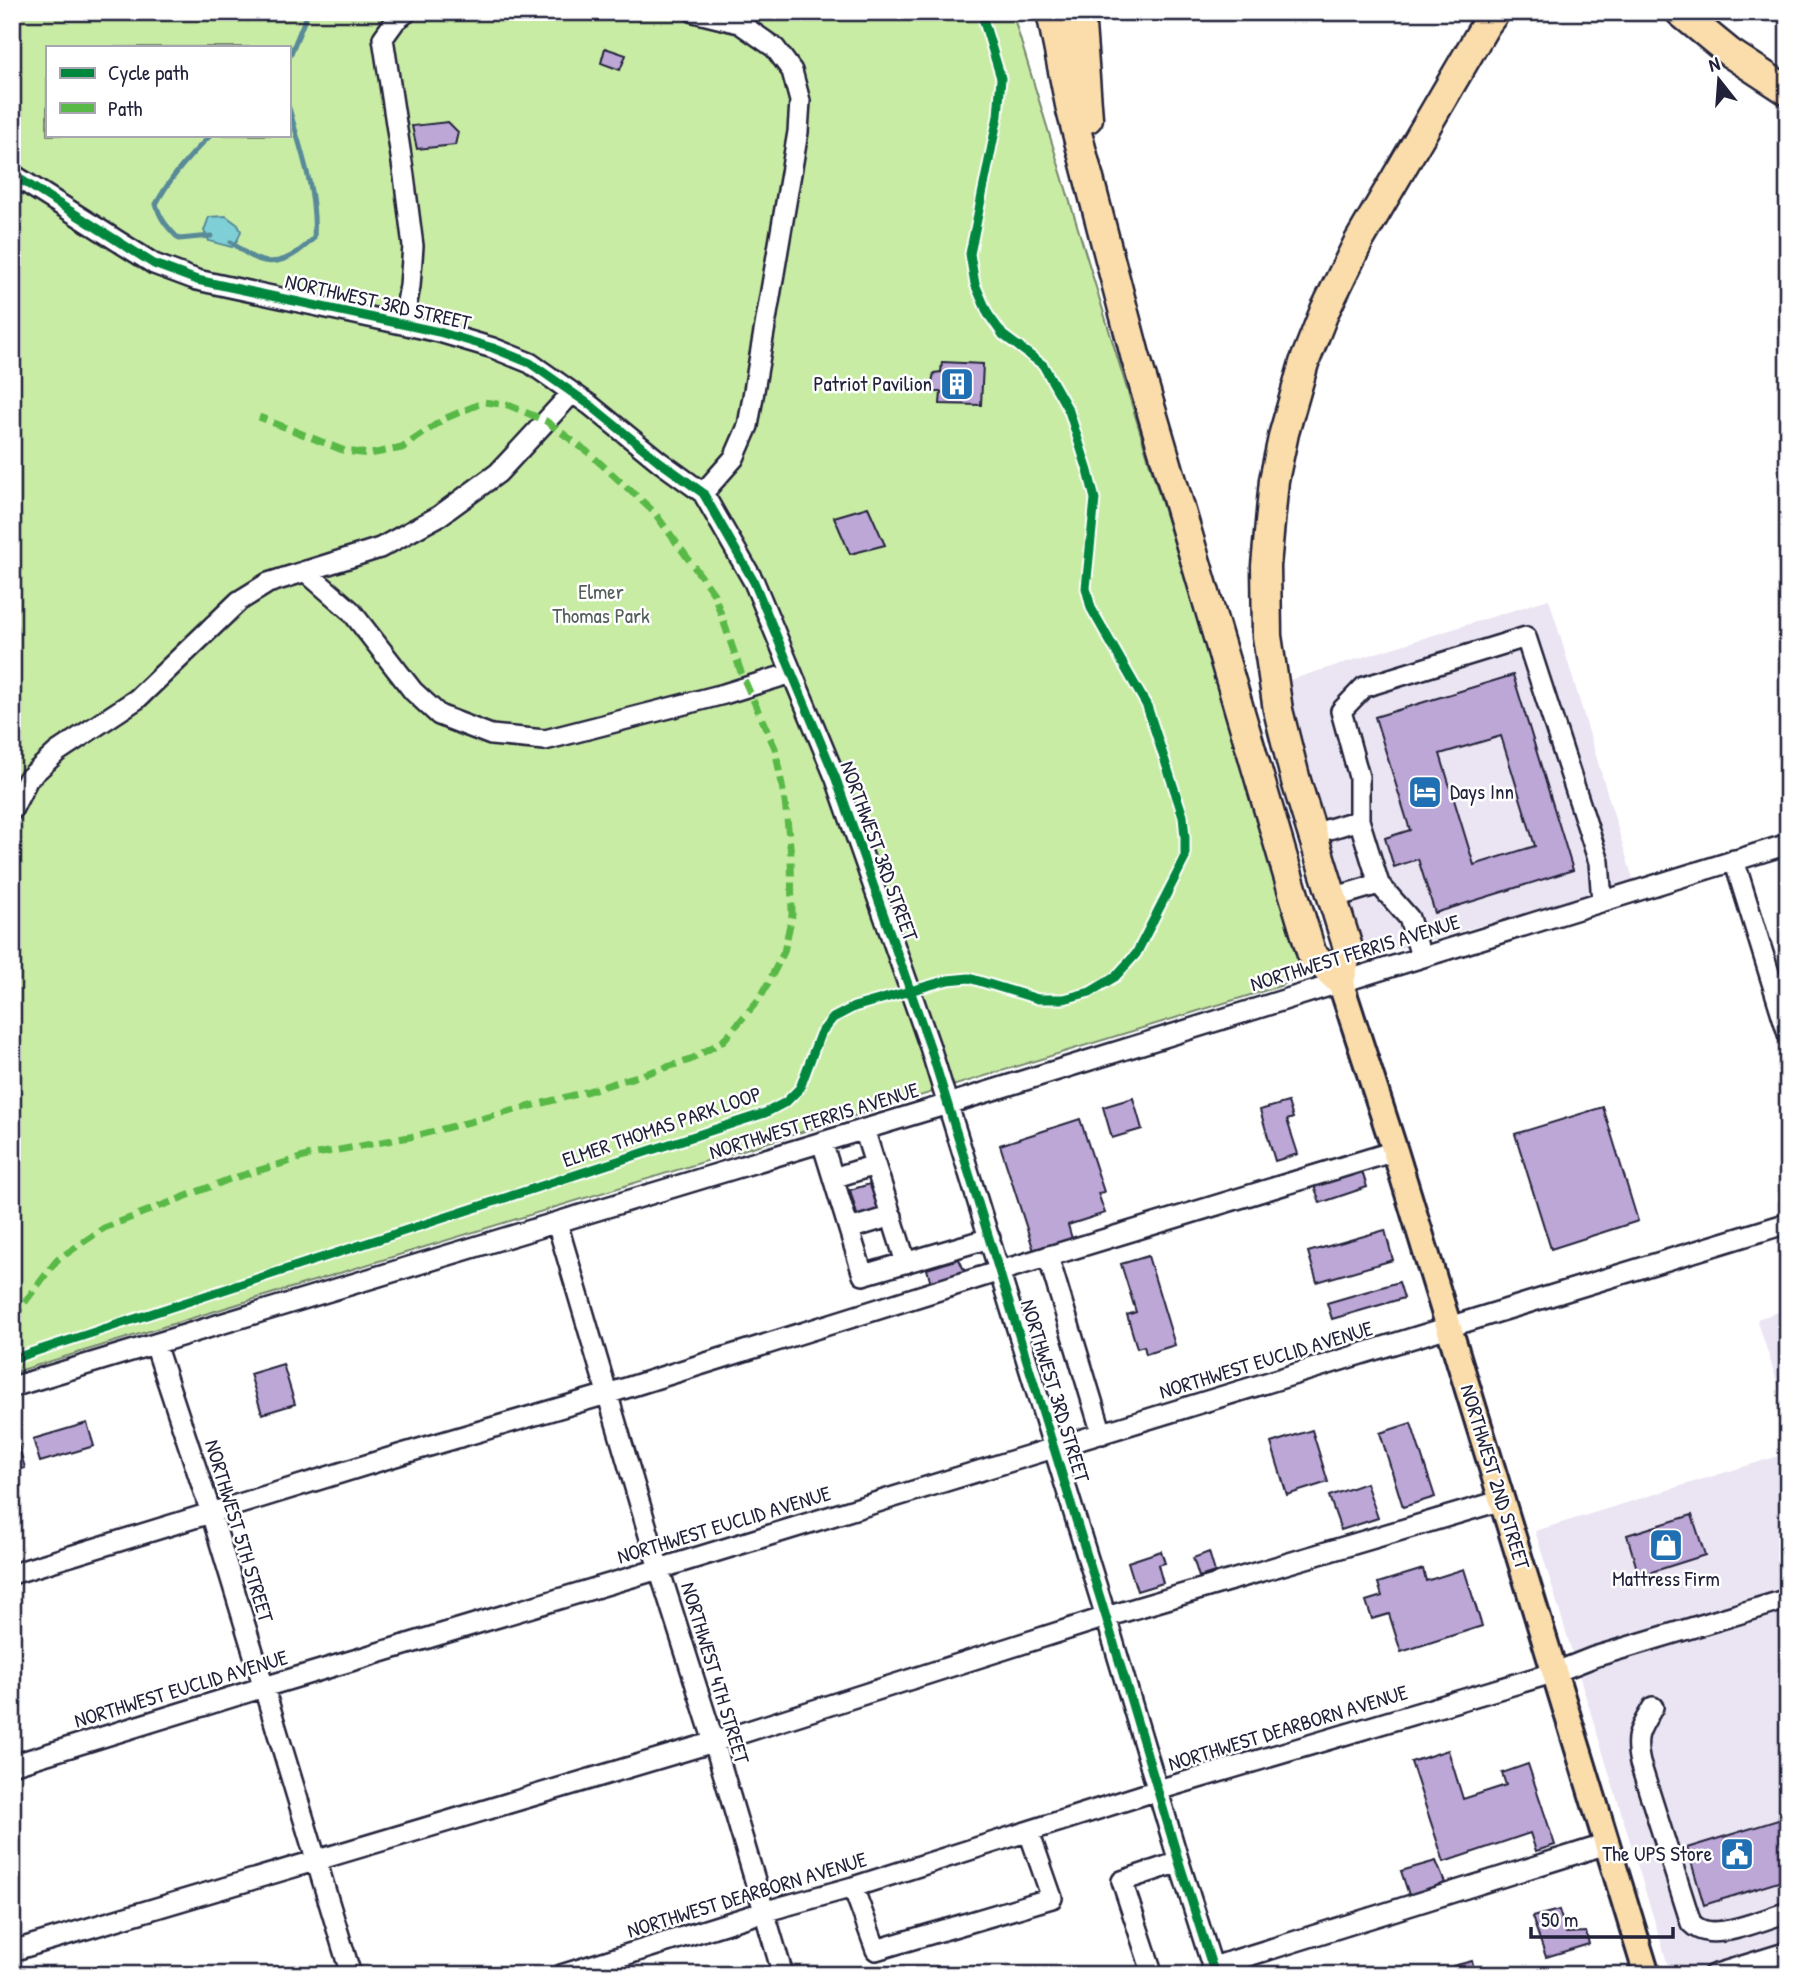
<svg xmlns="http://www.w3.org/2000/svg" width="1800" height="1987" font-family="'Patrick Hand',sans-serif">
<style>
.built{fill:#ebe5f3}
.green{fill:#c9eca5;stroke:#768770;stroke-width:2;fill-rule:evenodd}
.water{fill:#7ed0d6;stroke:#598a98;stroke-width:2}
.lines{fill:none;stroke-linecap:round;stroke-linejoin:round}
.stream{stroke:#598a98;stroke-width:5}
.building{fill:#bca7d6;stroke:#22223b;stroke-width:2;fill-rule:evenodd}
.minor-casing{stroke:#22223b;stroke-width:24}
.major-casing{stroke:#22223b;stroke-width:30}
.highway-casing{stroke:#22223b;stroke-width:33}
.minor{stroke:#fff;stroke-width:19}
.major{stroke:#faddab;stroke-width:24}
.highway{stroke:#faddab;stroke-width:28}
.quiet{stroke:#58b947;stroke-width:7;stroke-dasharray:14 7;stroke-linecap:butt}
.cycleway-casing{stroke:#fff;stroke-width:13}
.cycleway{stroke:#00873e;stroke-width:9}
.labels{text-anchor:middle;stroke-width:5;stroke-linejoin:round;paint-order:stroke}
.street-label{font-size:21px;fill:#22223b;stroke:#fff}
.poi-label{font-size:21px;fill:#22223b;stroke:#fff;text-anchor:end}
.park-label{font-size:21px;fill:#545f5b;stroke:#fff}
</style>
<rect width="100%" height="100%" fill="#fff"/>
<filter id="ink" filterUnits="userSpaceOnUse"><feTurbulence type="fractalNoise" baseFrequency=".0143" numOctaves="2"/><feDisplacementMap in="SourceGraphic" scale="14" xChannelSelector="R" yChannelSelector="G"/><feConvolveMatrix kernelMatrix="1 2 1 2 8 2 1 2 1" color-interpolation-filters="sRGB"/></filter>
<g filter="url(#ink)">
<path class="built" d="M1549 599 1634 882 1367 958 1318 818 1283 682Z
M1788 1309V1416L1757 1319Z
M1788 1453V1975H1671L1535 1531Z"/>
<path class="green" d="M12 12H1012L1300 956 1295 978 1280 986 12 1373ZM47 47H289V135H47Z"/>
<path class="water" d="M226 216 238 225 241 231 238 239 232 247 209 241 204 231 209 217Z"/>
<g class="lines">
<path class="stream" d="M289 58 308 12
M211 135C190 155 170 178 156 204 160 219 168 228 179 239L211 236
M231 242C237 246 242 251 249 255 274 271 296 256 314 238 317 193 301 151 289 108"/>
</g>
<path class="building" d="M605 48 626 55 620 70 601 63Z
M448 122 458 132 455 145 417 149 412 126Z
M942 362 983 364 981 405 940 404 941 392H934L932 382 934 373 941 372Z
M868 507 885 545 850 554 834 517Z
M1513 675 1573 870 1435 913 1418 859 1394 867 1385 838 1410 830 1375 717ZM1501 736 1535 846 1474 865 1440 754Z
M1133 1098 1142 1129 1112 1138 1103 1107Z
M1288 1102 1293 1118 1287 1120 1298 1154 1275 1161 1260 1110Z
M1603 1107 1638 1221 1551 1249 1515 1134Z
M1080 1119 1104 1192 1098 1193 1105 1213 1068 1225 1073 1242 1035 1254 1000 1145Z
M1361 1168 1367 1187 1320 1203 1313 1183Z
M870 1184 879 1211 858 1218 850 1190Z
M1385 1230 1393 1260 1317 1282 1308 1252Z
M1148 1256 1175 1345 1146 1354 1144 1346 1137 1348 1127 1315 1136 1312 1121 1264Z
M959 1259 967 1277 932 1288 927 1269Z
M1399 1282 1404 1298 1332 1319 1327 1303Z
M283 1364 295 1404 262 1414 250 1374Z
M87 1423 94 1446 40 1462 33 1439Z
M1411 1423 1435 1497 1403 1507 1380 1433Z
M1312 1430 1328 1482 1287 1495 1271 1443Z
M17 1440 25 1468 12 1472V1441Z
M1366 1483 1378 1518 1341 1530 1329 1496Z
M1692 1515 1705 1555 1639 1576 1627 1535Z
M1161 1551 1165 1563 1158 1565 1163 1583 1137 1591 1128 1562Z
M1209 1552 1215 1572 1199 1577 1193 1558Z
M1423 1569 1426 1581 1464 1569 1482 1626 1401 1652 1389 1614 1372 1619 1366 1601 1382 1596 1378 1583Z
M1448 1750 1463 1799 1506 1785 1502 1773 1528 1764 1555 1845 1536 1851 1530 1833 1444 1862 1411 1762Z
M1788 1817V1879L1704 1905 1687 1848Z
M1436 1861 1445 1883 1409 1895 1401 1871Z
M1559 1910 1566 1933 1586 1932 1589 1944 1546 1957 1532 1917Z
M1472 1961 1476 1975H1442L1455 1971 1453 1966Z"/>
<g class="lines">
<g class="minor-casing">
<path id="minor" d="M694 12 739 23 775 48 792 71 800 101 798 132 748 426 734 458 703 493
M12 174 154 264 197 280 439 332 493 348 530 363 590 405 660 462 703 493 754 582 836 779 930 1047 1106 1617 1179 1862 1215 1975
M403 324 410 286 413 246 404 176 383 38 396 20 407 12
M305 571 351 611 413 691 439 715 491 735 545 740 724 694 792 673
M12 810 28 779 57 752 137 699 239 601 268 583 380 548 439 516 498 473 572 393
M1313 834 1359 820
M1734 860 1788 1034
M1332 898 1379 884
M1421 956 1409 918 1379 884 1359 820V777L1341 711 1364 687 1526 637 1599 862 1602 901
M864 1129 906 1263
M822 1142 863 1275 990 1238
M833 1178 875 1165
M557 1223 659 1569 714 1742 783 1975
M849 1229 892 1216
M1048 1256 1102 1434
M155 1344 211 1513 351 1975
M12 1387 948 1104 1788 844
M12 1574 402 1454 607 1394 1000 1271 1395 1151
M1653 1707C1639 1730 1634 1736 1640 1763L1691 1923C1695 1927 1700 1930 1706 1931 1725 1936 1768 1918 1788 1912
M12 1765 264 1687 659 1569 1788 1223
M853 1887 876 1950 1052 1898 1029 1832
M12 1951 714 1742 1106 1617 1503 1500
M1213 1967 1607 1844
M561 1975 763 1912 853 1887 1158 1790 1556 1672 1594 1657 1788 1599
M1153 1975 1122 1881 1179 1862
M1713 1975 1788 1952"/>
</g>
<g class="major-casing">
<path id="major" d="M1340 981 1395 1151 1647 1975"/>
</g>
<g class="highway-casing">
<path id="highway" d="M1051 12 1071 110 1135 355 1287 872 1312 955 1340 981 1348 948 1296 781 1278 710 1267 636 1266 566 1274 480 1284 433 1304 363 1325 310 1359 241 1486 24 1495 12
M1080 12 1088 118
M1680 12 1730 53 1788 91"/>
</g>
<use href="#minor" class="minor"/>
<use href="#major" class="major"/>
<use href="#highway" class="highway"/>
<path class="quiet" d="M12 1319 57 1260 104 1228 230 1179 311 1155 415 1136 582 1093 690 1060 723 1041 761 997 784 952 792 915 791 854 785 802 775 748 742 675 714 594 654 512 589 453 546 421 508 405 484 402 444 419 402 448 370 454 345 451 259 417"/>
<g class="cycleway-casing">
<path id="cycleway" d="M12 174 154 264 197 280 439 332 493 348 530 363 590 405 660 462 703 493 754 582 836 779 930 1047 1106 1617 1179 1862 1215 1975
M12 1359 765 1113 786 1102 800 1088 820 1034 833 1018 854 1007 948 980 969 978 1038 999H1064L1090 992 1115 977 1136 954 1185 858V837L1183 816 1147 706 1091 608 1086 588 1095 499 1088 471 1069 411 1043 365 1003 335 988 314 975 284 970 254 998 116 1001 78 981 12"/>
</g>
<use href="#cycleway" class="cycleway"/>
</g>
</g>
<defs>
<g id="building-square" transform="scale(1.75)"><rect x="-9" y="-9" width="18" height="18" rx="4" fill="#1f6fb2" stroke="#fff"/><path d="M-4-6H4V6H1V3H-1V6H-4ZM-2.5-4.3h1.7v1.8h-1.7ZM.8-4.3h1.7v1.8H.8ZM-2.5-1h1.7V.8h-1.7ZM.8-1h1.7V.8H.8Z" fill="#fff"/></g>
<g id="hotel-square" transform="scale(1.75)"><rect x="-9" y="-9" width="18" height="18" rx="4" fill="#1f6fb2" stroke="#fff"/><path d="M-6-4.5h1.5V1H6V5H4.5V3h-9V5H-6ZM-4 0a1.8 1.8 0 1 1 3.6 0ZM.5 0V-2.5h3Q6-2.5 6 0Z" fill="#fff"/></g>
<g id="shop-square" transform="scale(1.75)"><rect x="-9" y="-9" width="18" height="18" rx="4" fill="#1f6fb2" stroke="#fff"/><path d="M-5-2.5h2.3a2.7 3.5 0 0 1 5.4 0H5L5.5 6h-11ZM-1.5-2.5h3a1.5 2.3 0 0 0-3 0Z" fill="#fff"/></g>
<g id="civic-square" transform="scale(1.75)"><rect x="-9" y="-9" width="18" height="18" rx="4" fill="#1f6fb2" stroke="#fff"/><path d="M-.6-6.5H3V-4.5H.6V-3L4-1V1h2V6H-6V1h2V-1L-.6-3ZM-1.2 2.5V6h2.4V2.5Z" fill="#fff"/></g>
</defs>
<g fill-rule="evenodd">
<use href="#building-square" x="957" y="384"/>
<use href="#hotel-square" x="1425" y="792"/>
<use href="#shop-square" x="1666" y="1545"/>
<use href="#civic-square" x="1737" y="1854"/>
</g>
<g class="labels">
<g class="street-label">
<text transform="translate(378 302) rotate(13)" y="7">NORTHWEST 3RD STREET</text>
<text transform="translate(879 851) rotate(70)" y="7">NORTHWEST 3RD STREET</text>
<text transform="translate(1355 953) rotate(-17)" y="7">NORTHWEST FERRIS AVENUE</text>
<text transform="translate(814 1121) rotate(-17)" y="7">NORTHWEST FERRIS AVENUE</text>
<text transform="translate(662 1127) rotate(-19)" y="7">ELMER THOMAS PARK LOOP</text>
<text transform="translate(1266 1360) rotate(-17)" y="7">NORTHWEST EUCLID AVENUE</text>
<text transform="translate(1055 1391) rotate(73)" y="7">NORTHWEST 3RD STREET</text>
<text transform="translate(1495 1477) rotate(73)" y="7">NORTHWEST 2ND STREET</text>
<text transform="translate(724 1525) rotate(-17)" y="7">NORTHWEST EUCLID AVENUE</text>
<text transform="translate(239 1531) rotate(73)" y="7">NORTHWEST 5TH STREET</text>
<text transform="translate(715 1673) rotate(73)" y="7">NORTHWEST 4TH STREET</text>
<text transform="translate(181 1689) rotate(-17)" y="7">NORTHWEST EUCLID AVENUE</text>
<text transform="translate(1288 1728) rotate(-17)" y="7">NORTHWEST DEARBORN AVENUE</text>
<text transform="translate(747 1895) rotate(-17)" y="7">NORTHWEST DEARBORN AVENUE</text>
</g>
<g class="poi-label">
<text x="932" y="391">Patriot Pavilion</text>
<text x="1450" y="799" text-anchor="start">Days Inn</text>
<text x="1666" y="1586" text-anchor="middle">Mattress Firm</text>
<text x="1712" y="1861">The UPS Store</text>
</g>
<g class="park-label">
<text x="601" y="599">Elmer<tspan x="601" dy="24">Thomas Park</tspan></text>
</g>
</g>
<rect width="1800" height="1987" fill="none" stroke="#fff" stroke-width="42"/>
<rect x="21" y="21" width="1758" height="1945" fill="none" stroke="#22223b" stroke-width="2.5" filter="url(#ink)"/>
<rect x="46" y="46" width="245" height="91" fill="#ffffff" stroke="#a7a7b1" stroke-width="2"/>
<rect x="60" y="68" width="35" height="10" fill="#00873e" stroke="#a7a7b1" stroke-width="2"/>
<text x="108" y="80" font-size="21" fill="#22223b">Cycle path</text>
<rect x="60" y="103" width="35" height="10" fill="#58b947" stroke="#a7a7b1" stroke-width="2"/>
<text x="108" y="116" font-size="21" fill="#22223b">Path</text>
<g transform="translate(1719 80) rotate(343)" stroke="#ffffff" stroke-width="5" paint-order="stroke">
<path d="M0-5L12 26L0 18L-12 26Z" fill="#22223b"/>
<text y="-10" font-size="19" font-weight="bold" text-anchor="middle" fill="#22223b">N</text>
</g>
<path d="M1531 1927v10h142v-10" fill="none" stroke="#22223b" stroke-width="3.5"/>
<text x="1541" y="1927" font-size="21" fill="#22223b" stroke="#ffffff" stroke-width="5" paint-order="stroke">50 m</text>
</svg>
